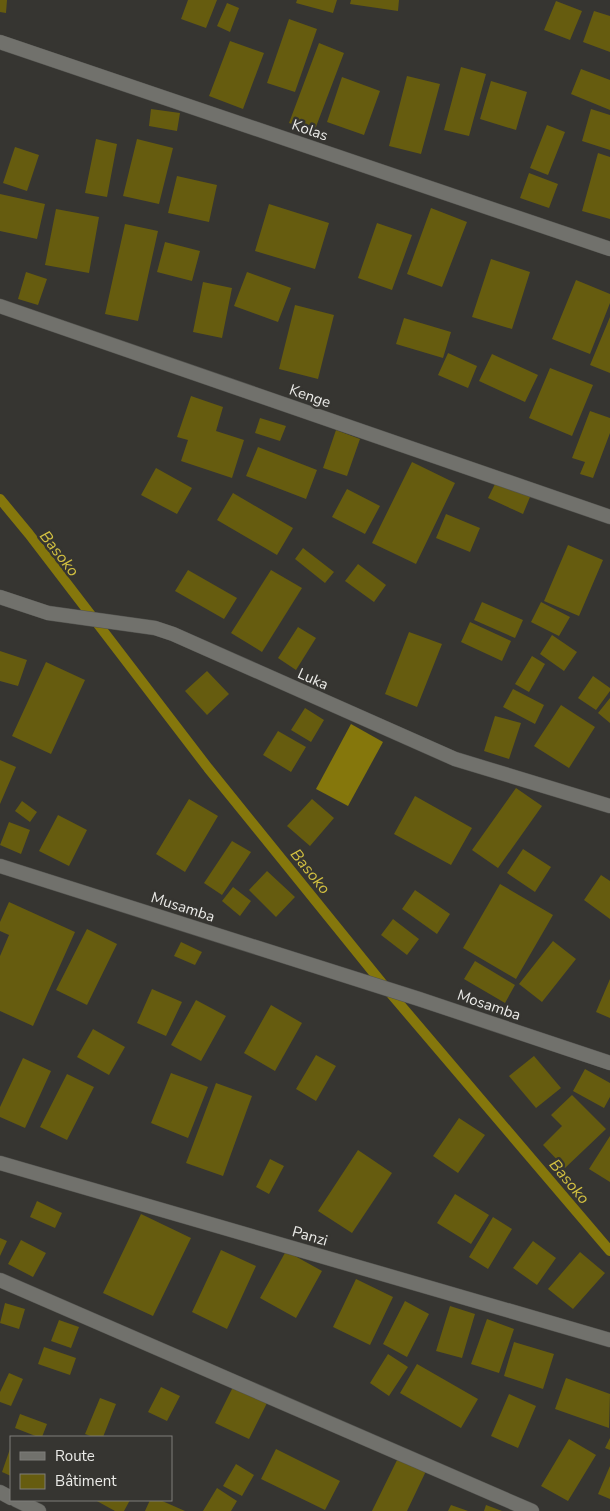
<svg xmlns="http://www.w3.org/2000/svg" width="610" height="1511" font-family="'Nunito Sans',sans-serif">
<style>
.water{fill:#85770c}
.lines{fill:none;stroke-linecap:round;stroke-linejoin:round}
.stream{stroke:#85770c;stroke-width:10}
.building{fill:#665c0f}
.minor-casing{stroke:#53534f;stroke-width:15}
.minor{stroke:#71716c;stroke-width:14}
.labels{text-anchor:middle;stroke-width:5;stroke-linejoin:round;paint-order:stroke}
.street-label{font-size:15px;fill:#ecece9;stroke:#363531}
.water-label{font-size:16px;font-style:italic;fill:#d3c141;stroke:#363531}
</style>
<rect width="100%" height="100%" fill="#363531"/>
<path class="water" d="M351 724 383 742 348 806 316 789Z"/>
<g class="lines">
<path class="stream" d="M0 499 29 534 208 768 386 988 610 1251"/>
</g>
<path class="building" d="M0 0H7L6 13 0 12Z
M188 0H217L206 28 181 19Z
M297 0H337L333 13 296 3Z
M351 0H399L398 11 350 4Z
M556 1 582 11 570 40 544 30Z
M227 3 239 8 230 32 217 26Z
M594 11 610 16V52L583 42Z
M289 19 317 29 295 92 267 83Z
M230 41 264 53 243 109 209 96Z
M319 43 344 53 314 132 289 123Z
M461 67 486 74 469 136 444 130Z
M581 69 610 80V110L571 94Z
M407 76 440 84 421 154 389 146Z
M342 77 380 91 364 135 327 122Z
M491 81 527 92 516 130 480 119Z
M151 109 180 113 177 131 149 126Z
M591 109 610 115V150L582 141Z
M547 125 565 132 548 175 530 168Z
M96 139 117 144 107 197 85 193Z
M137 139 173 148 159 204 123 196Z
M15 147 39 155 27 191 3 183Z
M598 153 610 157V219L582 211Z
M529 173 558 184 549 208 520 198Z
M177 176 217 185 209 222 168 213Z
M0 194 45 204 37 239 0 231Z
M269 204 329 223 315 269 255 251Z
M431 208 467 222 442 287 407 274Z
M56 209 99 217 89 273 45 265Z
M377 223 412 235 392 290 358 278Z
M125 224 158 231 138 321 105 314Z
M165 242 200 251 192 281 157 272Z
M491 259 530 272 512 329 472 317Z
M26 272 47 279 38 305 18 299Z
M247 272 291 288 278 322 234 306Z
M576 280 610 294V303L590 354 552 339Z
M203 282 232 288 222 338 193 332Z
M295 305 334 315 318 379 279 369Z
M610 317V373L590 365Z
M404 318 451 332 443 358 396 344Z
M448 353 477 366 468 388 438 375Z
M492 354 538 375 525 402 479 381Z
M550 368 593 385 572 436 529 418Z
M191 396 223 407 216 431 244 440 232 478 181 461 188 440 177 437Z
M590 411 610 418V433L593 478 580 474 585 462 572 458Z
M260 418 286 426 280 441 255 433Z
M336 430 360 439 347 476 323 468Z
M258 447 317 470 306 499 246 476Z
M412 462 455 483 416 564 372 543Z
M156 468 192 488 177 514 141 495Z
M496 482 530 497 523 514 488 498Z
M347 489 380 506 365 534 332 517Z
M233 493 293 528 277 555 217 520Z
M446 514 480 528 470 552 436 538Z
M568 545 603 560 579 616 544 601Z
M303 548 334 572 325 583 295 559Z
M358 564 386 585 374 602 345 581Z
M188 570 237 598 224 619 175 591Z
M271 570 302 588 262 652 231 633Z
M482 602 523 620 515 638 474 620Z
M541 602 570 617 559 636 531 622Z
M470 622 511 641 502 661 461 642Z
M298 627 316 638 296 670 278 658Z
M409 632 442 644 417 707 385 694Z
M552 635 577 652 564 671 540 654Z
M0 651 27 660 18 686 0 681Z
M532 656 545 664 529 692 515 684Z
M46 662 85 680 51 754 12 736Z
M207 671 229 694 207 715 185 691Z
M593 676 610 688V691L596 710 578 698Z
M513 689 544 705 535 724 503 707Z
M610 698V723L598 713Z
M561 705 595 727 569 768 534 746Z
M305 708 324 720 311 742 291 730Z
M495 716 521 723 509 759 484 751Z
M278 731 306 747 291 772 263 755Z
M0 760 16 767 0 804Z
M516 788 542 806 498 868 472 850Z
M415 796 472 828 451 865 394 834Z
M189 799 218 816 185 872 156 854Z
M312 799 334 818 310 846 287 826Z
M22 801 37 812 30 822 15 811Z
M58 815 87 830 69 866 39 851Z
M9 822 30 830 21 854 0 845Z
M232 841 251 852 222 895 204 883Z
M523 849 551 867 535 892 507 873Z
M267 871 295 897 276 917 249 890Z
M601 875 610 881V919L584 900Z
M500 884 553 915 516 979 463 948Z
M233 887 251 901 240 916 222 901Z
M415 890 450 914 437 934 402 909Z
M9 902 75 932 33 1026 0 1011V956L9 935 0 931V922Z
M393 919 419 939 407 955 381 935Z
M87 929 117 944 87 1005 56 990Z
M553 941 576 959 542 1002 519 984Z
M181 942 202 952 195 965 174 956Z
M475 961 515 985 505 1003 464 979Z
M610 979V1018L596 1012Z
M152 989 182 1002 166 1036 137 1023Z
M196 1000 226 1016 201 1061 171 1045Z
M271 1005 302 1023 275 1071 244 1053Z
M93 1029 125 1047 109 1075 77 1057Z
M316 1055 336 1066 316 1101 296 1089Z
M534 1056 561 1088 536 1108 509 1076Z
M23 1058 51 1071 25 1128 0 1117V1107Z
M585 1069 610 1083V1097L604 1108 573 1091Z
M171 1073 208 1087 188 1138 151 1123Z
M67 1074 94 1087 67 1140 40 1127Z
M216 1083 252 1096 223 1176 186 1163Z
M572 1095 606 1129 565 1168 543 1145 562 1126 551 1115Z
M459 1118 485 1135 458 1173 433 1156Z
M610 1136V1182L589 1169Z
M358 1150 392 1173 352 1233 318 1211Z
M270 1159 284 1166 269 1194 256 1187Z
M455 1194 489 1215 471 1244 437 1223Z
M37 1201 62 1213 55 1228 30 1217Z
M141 1214 191 1238 153 1316 103 1293Z
M493 1217 512 1229 488 1269 469 1257Z
M0 1238 7 1241 0 1256Z
M21 1240 46 1253 33 1277 8 1264Z
M533 1241 556 1258 537 1285 513 1268Z
M221 1250 256 1266 227 1329 192 1312Z
M286 1251 322 1271 296 1318 260 1298Z
M580 1252 605 1273 573 1309 548 1289Z
M356 1279 393 1297 370 1345 333 1327Z
M405 1301 429 1314 407 1357 383 1344Z
M5 1303 25 1309 19 1329 0 1323Z
M450 1306 475 1314 462 1358 436 1351Z
M487 1319 514 1329 499 1373 471 1364Z
M59 1320 79 1327 71 1348 51 1341Z
M514 1342 554 1354 543 1389 504 1376Z
M44 1347 76 1358 70 1375 38 1364Z
M388 1354 408 1367 389 1396 370 1383Z
M417 1364 478 1399 461 1428 400 1393Z
M9 1373 23 1379 11 1406 0 1402V1392Z
M566 1378 610 1394 609 1428 555 1409Z
M235 1383 269 1399 249 1439 215 1423Z
M161 1387 180 1396 167 1421 148 1412Z
M509 1394 536 1406 518 1448 491 1436Z
M100 1398 116 1404 103 1437H93L85 1434Z
M20 1414 47 1424 42 1437H38L15 1428Z
M610 1438V1450L605 1448Z
M569 1439 596 1455 568 1501 541 1486Z
M11 1446V1476L2 1472Z
M276 1449 340 1481 325 1510 261 1479Z
M399 1456 427 1469 407 1511H372Z
M236 1464 254 1475 242 1496 223 1486Z
M610 1466V1499L598 1494Z
M217 1488 237 1501 231 1511H203Z
M95 1500H130L124 1511H115Z
M150 1500H160L185 1511H145Z
M451 1505 468 1511H448Z
M486 1505 502 1511H484Z"/>
<g class="lines">
<g class="minor-casing">
<path id="minor" d="M0 42 610 249
M0 306 610 517
M0 597 48 613 155 628 173 634 455 759 610 806
M0 866 419 999 610 1063
M0 1163 610 1340
M0 1280 532 1511
M0 1492 11 1498
M16 1500 39 1511"/>
</g>
<use href="#minor" class="minor"/>
</g>
<g class="labels">
<g class="street-label">
<text transform="translate(310 130) rotate(19)" y="5">Kolas</text>
<text transform="translate(310 396) rotate(19)" y="5">Kenge</text>
<text transform="translate(313 679) rotate(24)" y="5">Luka</text>
<text transform="translate(183 907) rotate(18)" y="5">Musamba</text>
<text transform="translate(489 1005) rotate(19)" y="5">Mosamba</text>
<text transform="translate(310 1236) rotate(16)" y="5">Panzi</text>
</g>
<g class="water-label">
<text transform="translate(60 553) rotate(52)" y="6">Basoko</text>
<text transform="translate(311 871) rotate(51)" y="6">Basoko</text>
<text transform="translate(570 1181) rotate(50)" y="6">Basoko</text>
</g>
</g>
<rect x="10" y="1436" width="162" height="65" fill="#363531" stroke="#7f7e7b"/>
<rect x="20" y="1452" width="25" height="8" fill="#71716c" stroke="#7f7e7b"/>
<text x="55" y="1461" font-size="15" fill="#ecece9">Route</text>
<rect x="20" y="1474" width="25" height="15" fill="#665c0f" stroke="#7f7e7b"/>
<text x="55" y="1486" font-size="15" fill="#ecece9">Bâtiment</text>
</svg>
